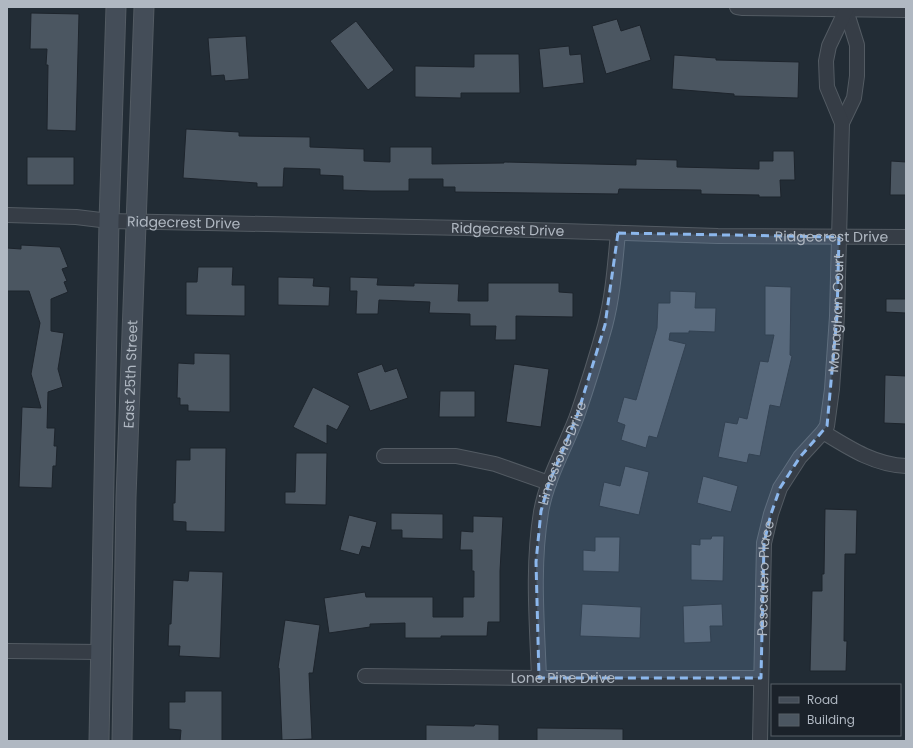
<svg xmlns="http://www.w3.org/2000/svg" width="913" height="748" font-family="Poppins,sans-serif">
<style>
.building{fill:#4b5661;stroke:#1d242c}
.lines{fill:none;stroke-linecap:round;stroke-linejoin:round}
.street-casing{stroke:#535b63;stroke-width:16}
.secondary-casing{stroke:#535b63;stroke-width:21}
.street{stroke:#363d46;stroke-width:14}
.secondary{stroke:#444d58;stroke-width:19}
.marked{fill:#8cb7ec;fill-opacity:0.2;stroke:#8cb7ec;stroke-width:3;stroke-dasharray:8 5;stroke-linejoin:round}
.labels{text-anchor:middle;stroke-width:3;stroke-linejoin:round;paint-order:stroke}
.street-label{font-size:14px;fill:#b0b8c2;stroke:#1b222a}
</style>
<rect width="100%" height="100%" fill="#222c35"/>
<path class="building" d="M31 13 79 14 76 131 47 130 48 65H46L47 49H30Z
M617 19 621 31 640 25 651 60 606 74 592 26Z
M356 21 394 70 368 90 330 41Z
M246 36 249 79 225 81 224 75 211 76 208 38Z
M569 46 570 55 581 54 584 83 543 88 539 49Z
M474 54H519L520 93H461V98L415 97V66L474 67Z
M674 55 716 58V60L799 62 798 98 734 96V94L672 89Z
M186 129 239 132V136L310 137V147L364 149V161L390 162V147H432V164L504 163V162L636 165V159L677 160V167L759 169V161H773V151H794L795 180H780L781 197H759V195L701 194V190L619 189 618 194 455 192V187H443V179H409V191H371L343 190V176L320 175V169L284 168 283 187H257V183L183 178Z
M27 157H74V185H27Z
M891 161 906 162V195H890Z
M21 245 60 247 68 267 62 269 67 281 64 282 68 292 51 299V331L64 333 58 369 63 387 48 392 47 428H55L54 446H57L56 466H53L52 488 19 487 22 407 41 408 31 374 40 323 29 291H7V248L21 249Z
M198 267H233L232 285H245V316L186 315V282H197Z
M278 277 314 278 313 286 330 287 329 306 278 305Z
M350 277 378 278 377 285 414 286V283L459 284 458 301H488V283H559V292L573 293V317L516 316V340H495L496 326H470V314L429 313 430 302 379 300 378 314H356L357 291H350Z
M765 286 791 287 790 355 792 356 780 407 770 405 760 456 749 454 747 463 718 457 725 422 737 424 739 417 747 419 760 361 768 362 774 335H765Z
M670 291 696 292 695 308H716L715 332 689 331V333H670L669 340 686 344 657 438 649 436 646 448 621 440 625 425 617 422 624 397 636 400 657 328 658 303H670Z
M886 299H906V313L886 312Z
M194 353 230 354V412L188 411V405H180V398H177L178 363 194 364Z
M382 364 385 372 397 368 408 398 370 411 357 373Z
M514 364 549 369 541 427 506 422Z
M885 375 906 376V424L884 423Z
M313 387 350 406 337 430 327 425V444L293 427Z
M440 391H475V417H439Z
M190 448H226L225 532 186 531V522L173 521V503H175L176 460H190Z
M296 453H327L326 505 285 504V492H295Z
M625 466 649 472 639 515 599 506 604 482 620 486Z
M703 476 738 486 731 512 697 503Z
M825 509 857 510 856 554H845L844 641H847L846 671H810L812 591H822V574H824Z
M391 513 443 514V539L402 538V530H391Z
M349 515 377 522 370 548 362 546 359 555 340 550Z
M473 516 503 517 500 571V622H488L487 636H441V638H405V623L370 624V627L329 633 324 598 365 592 366 597H433V617H463V597H474V571H472V550H460L461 531 473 532Z
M712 536H724L723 581 691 580V544L700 545V539H711Z
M595 537H620L619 572 583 571V550L595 551Z
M189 571 223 572 220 658 179 656 180 646H168L169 624H171L173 580 188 581Z
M582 604 641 607 640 638 580 636Z
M722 604 723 626H710L711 642 684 643 683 606Z
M285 620 320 625 313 673H309L312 739 282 740 279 668H278Z
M185 691H222V741H180L181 730 169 729V702H185Z
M475 724 499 725V741H426V725L474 726Z
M537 728 623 729V741H537Z"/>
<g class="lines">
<g class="street-casing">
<g id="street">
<path d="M737 7 743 8 906 10"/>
<path d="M842 123 854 98 857 76V45L846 10"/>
<path id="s1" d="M7 215 76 217 109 221 466 228 718 236 906 237"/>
<path d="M823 432C849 448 875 465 906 466"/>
<path d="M384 456H456L495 464 549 483"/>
<path d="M7 651 101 652"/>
<path id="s2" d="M365 676 539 678H761"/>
<path id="s3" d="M539 678C537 622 532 567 541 512 547 478 565 448 577 416 587 387 597 355 605 326 613 296 615 264 618 233"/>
<path id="s4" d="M760 741 764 543 771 514 780 488 800 457 823 432 827 426 832 389 837 316 842 123 827 87 826 61 829 46 846 10V7"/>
</g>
</g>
<g class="secondary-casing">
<g id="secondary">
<path d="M99 741 109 221 116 7"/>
<path id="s5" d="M122 741 126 497 144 7"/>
</g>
</g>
<use href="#street" class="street"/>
<use href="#secondary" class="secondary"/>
</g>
<path class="marked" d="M618 233 839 237 837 316 827 426 800 457 780 488 771 514 764 543 761 678H539L536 562 541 511 549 483 577 416 605 325Z"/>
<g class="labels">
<g class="street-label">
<text dy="5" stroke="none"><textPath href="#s1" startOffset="177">Ridgecrest Drive</textPath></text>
<text dy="5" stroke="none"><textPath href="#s1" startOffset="501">Ridgecrest Drive</textPath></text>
<text dy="5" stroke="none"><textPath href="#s1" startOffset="825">Ridgecrest Drive</textPath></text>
<text dy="5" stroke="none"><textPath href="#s4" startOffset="447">Monaghan Court</textPath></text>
<text dy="5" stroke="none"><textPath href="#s5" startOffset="367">East 25th Street</textPath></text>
<text dy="5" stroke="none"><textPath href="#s3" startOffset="229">Limestone Drive</textPath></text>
<text dy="5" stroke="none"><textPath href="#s4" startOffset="163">Pescadero Place</textPath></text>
<text dy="5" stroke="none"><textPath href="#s2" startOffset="198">Lone Pine Drive</textPath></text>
</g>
</g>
<rect width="913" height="748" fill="none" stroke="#b0b8c2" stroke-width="16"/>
<rect x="771" y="684" width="130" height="52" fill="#1b222a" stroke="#575e67"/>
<rect x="779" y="697" width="20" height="6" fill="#444d58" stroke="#575e67"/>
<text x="807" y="704" font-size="12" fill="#b0b8c2">Road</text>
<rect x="779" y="714" width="20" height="12" fill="#4b5661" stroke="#575e67"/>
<text x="807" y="724" font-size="12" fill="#b0b8c2">Building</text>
</svg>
